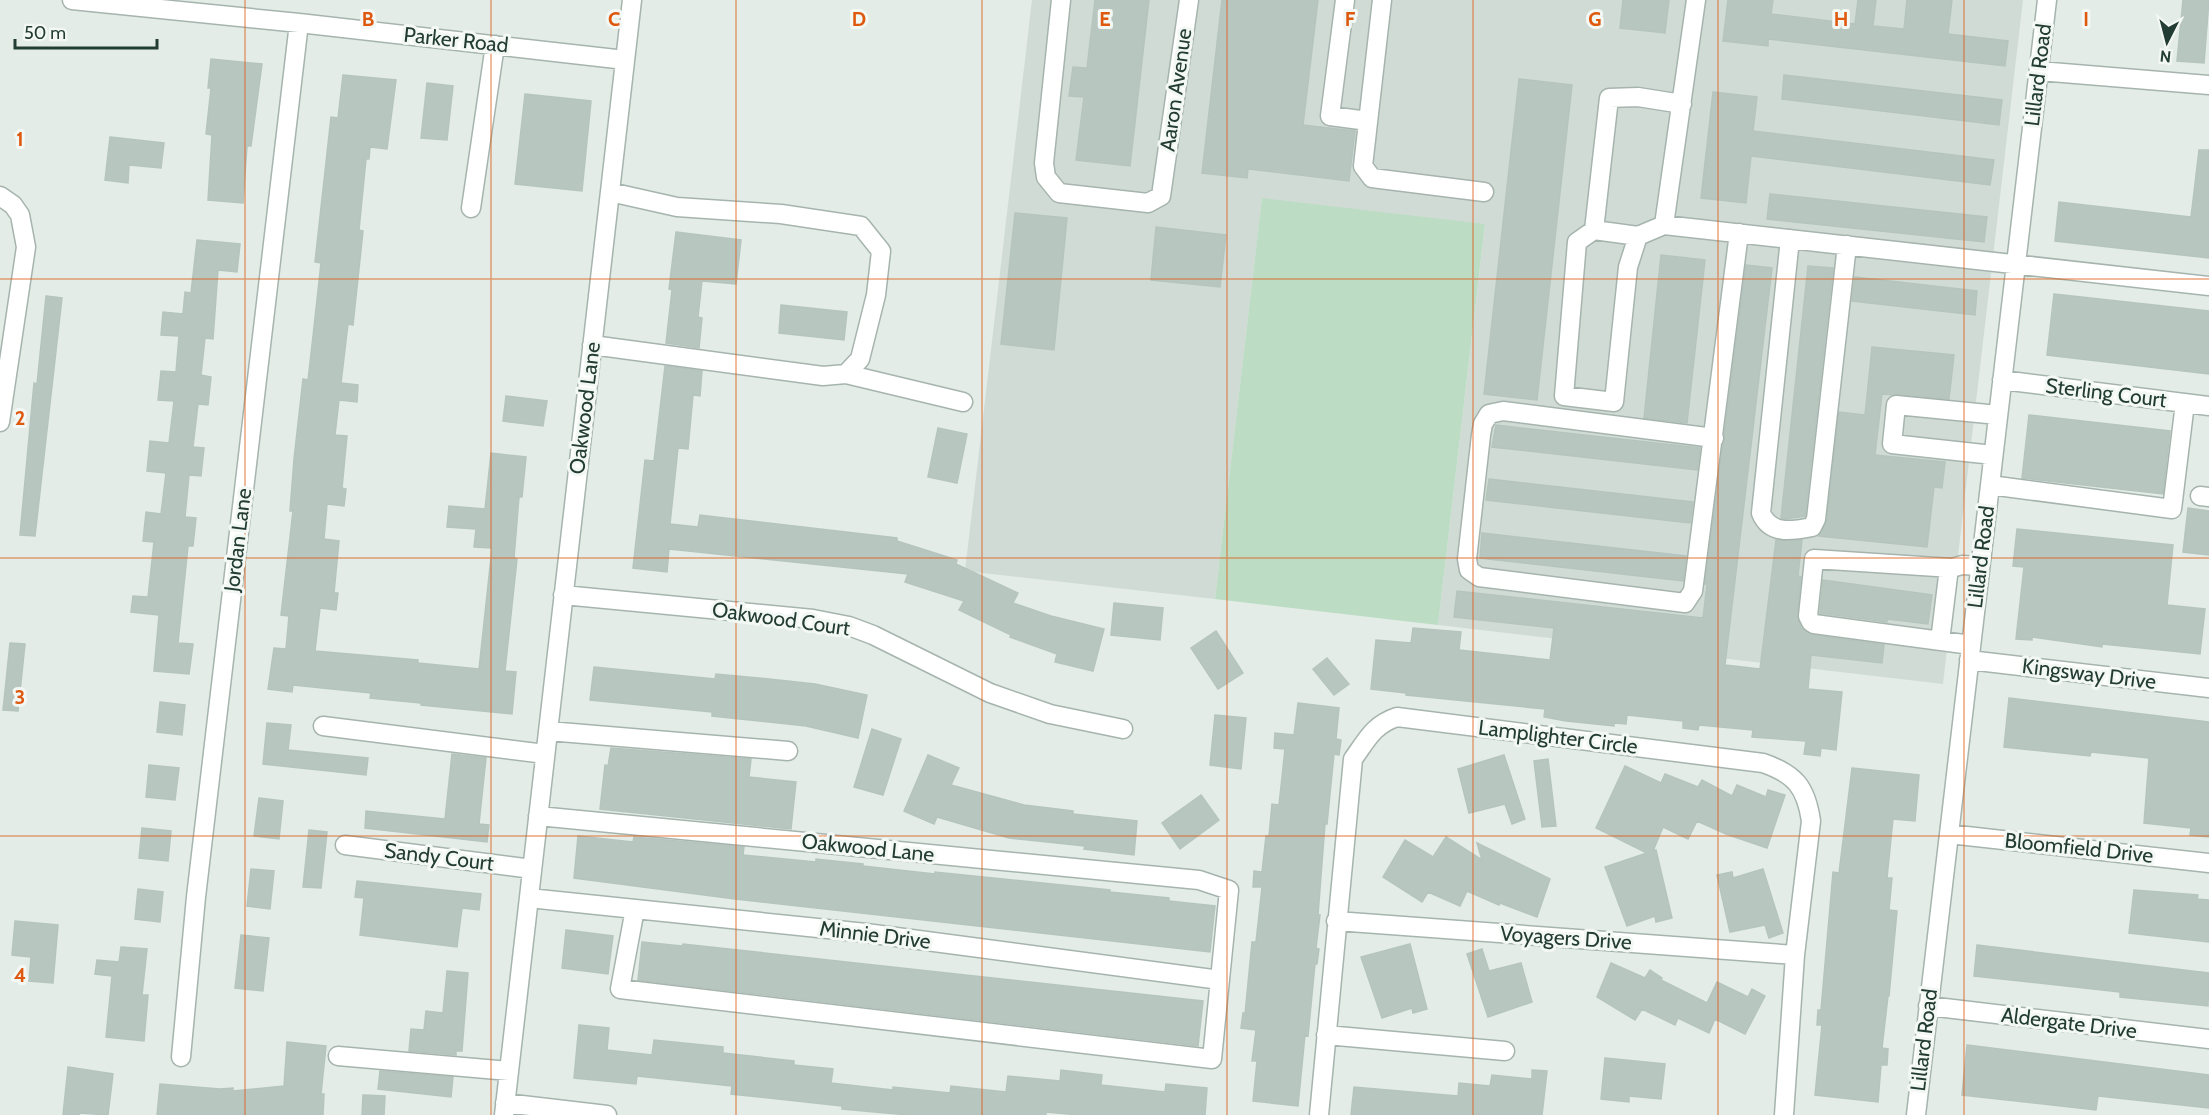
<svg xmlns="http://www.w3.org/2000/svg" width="2209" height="1115" font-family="Cabin,sans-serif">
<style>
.built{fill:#d1dbd6}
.green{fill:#bddcc4}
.building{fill:#b8c6c0;stroke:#b5c5be;stroke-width:1.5}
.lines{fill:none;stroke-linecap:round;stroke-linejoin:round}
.minor-casing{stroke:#a6b4ae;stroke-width:21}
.minor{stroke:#fff;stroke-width:18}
.grid{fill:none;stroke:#de580e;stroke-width:1.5;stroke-opacity:0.55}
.labels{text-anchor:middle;stroke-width:6;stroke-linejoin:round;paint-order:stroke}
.street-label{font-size:21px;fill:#233c34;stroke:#f3f8f5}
.grid-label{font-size:20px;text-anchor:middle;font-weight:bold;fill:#de580e;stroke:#f3f8f5;stroke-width:6;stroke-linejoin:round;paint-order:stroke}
</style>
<rect width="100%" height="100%" fill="#e3ece7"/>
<path class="built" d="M1032 0H2023L1943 684 1438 625 1485 225 1262 199 1215 599 965 571Z"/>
<path class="green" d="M1262 198 1485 224 1438 625 1215 599Z"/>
<path class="building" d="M1095 0H1149L1130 166 1076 160 1084 97 1069 96 1073 67 1087 68Z
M1222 0H1318L1303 125 1355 131 1349 181 1248 169 1247 178 1202 173Z
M1623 0H1669L1665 33 1620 28Z
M1728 0H1773L1771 14 1855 24 1858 0H1876L1873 26 1904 29 1907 0H1952L1948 34 2008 41 2005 66 1768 39V46L1723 41Z
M2183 0H2209L2204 63 2177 61Z
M211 59 262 64 251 146H247L243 203 208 200 212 135 206 134 211 88H208Z
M343 75 396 80 387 149 370 147 369 159H366L359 230 363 231 353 325 348 324 341 383 358 385 357 402 339 400 335 435 347 436 342 488 346 489 344 506 327 504 324 539 339 541 334 593H338L336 610 320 608 315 651 418 660V663L479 669 492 548 474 547 476 529 447 527 449 506 485 509 491 453 526 457 522 497H519L514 558 517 559 505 671 516 672 512 714 421 705V703L370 698 371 693 293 685 292 692 268 689 274 648 286 649 289 616 281 615 293 511H290L294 459 303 379 308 380 313 336 321 263 315 262 331 117 338 118Z
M1784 75 2002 100 1999 125 1782 99Z
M1519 79 1572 85 1537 400 1484 394Z
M427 83 453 86 447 140 421 138Z
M1713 92 1757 97 1753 131 1994 160 1990 185 1751 156 1746 203 1701 198Z
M525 94 591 101 582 191 515 184Z
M110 137 164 143 161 168 129 165 128 183 105 180Z
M2199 150H2209V258L2055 241 2059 202 2191 217Z
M1770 194 1987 217 1984 242 1767 219Z
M1015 213 1067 218 1054 350 1001 344Z
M1156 227 1226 235 1220 287 1151 280Z
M676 232 741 240 736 284 702 281 698 317 702 318 699 348 666 343 672 290 669 289Z
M197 240 240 244 237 272 218 270 213 339 205 338 201 375 211 377 208 405 198 404 193 447 204 448 201 476 189 475 185 517 196 518 193 546H188L178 643 193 644 189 674 154 671 159 615 131 612 133 596 148 597 154 542 143 541 146 512 161 514 166 473 147 471 150 441 169 443 174 401 158 400 161 371 176 372 179 336 161 335 163 312 183 314 185 292 191 293Z
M1661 255 1705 260 1687 423 1644 418Z
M1746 265 1772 268 1725 665 1760 669 1776 540H1802L1798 576 1801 577 1797 615 1801 628 1813 635 1884 645 1882 663 1811 655 1808 689 1842 692 1836 750 1821 748 1820 756 1804 754 1806 741 1752 737 1753 730 1699 725 1698 730 1683 728V721L1627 715 1626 724 1614 723V726L1566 721 1544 717 1545 709 1406 695V693L1371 689 1376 640 1411 643 1413 628 1461 632 1459 650 1550 660 1554 628 1454 617 1457 591 1703 618 1707 584H1705Z
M1808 266 1833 268 1805 516 1784 519 1781 518Z
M1855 277 1977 291 1975 315 1852 301Z
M2054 294 2209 311V374L2047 355Z
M46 296 62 298 35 536 20 535 34 383 37 384Z
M781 305 847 312 844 340 779 333Z
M1872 347 1954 355 1949 399 1882 394 1875 455 1945 462 1942 488 1934 487 1927 547 1819 536 1827 520 1839 412 1865 415Z
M665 366 702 371 700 396 693 395 688 449 678 448 670 524 698 527 700 515 897 538V541L957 560 956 564 1018 593 1013 603 1051 616 1104 629 1093 671 1055 662 1057 654 1010 637 1011 635 959 610 964 601 905 582 908 574 669 549 667 572 633 568 645 460 654 461Z
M506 396 547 401 543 426 503 421Z
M2029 415 2170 431 2163 494 2022 478Z
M1496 425 1700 448 1697 470 1492 447Z
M938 428 967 434 957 483 928 477Z
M1489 479 1693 502 1690 523 1486 500Z
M2188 508 2209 511V555L2183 552Z
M2017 529 2173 545 2167 605 2205 609 2200 654 2102 644V647L2032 637V640L2016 639 2024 567 2013 566Z
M1482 533 1686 556 1683 581 1480 558Z
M1823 580 1932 595 1928 624 1887 619V622L1820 613Z
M1114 603 1163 608 1160 640 1111 635Z
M1216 631 1243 673 1218 689 1191 648Z
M10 643 25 644 18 711 3 710Z
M1327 658 1349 684 1334 695 1313 669Z
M594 667 715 679 716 674 769 679 815 684 867 695 858 738 806 726 712 716V712L590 700Z
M2009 698 2209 722V837L2190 835 2191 828 2144 823 2149 758 2091 752 2090 756 2004 747Z
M160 702 185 705 182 735 157 732Z
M1298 703 1339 708 1336 739 1341 740 1339 755 1334 754 1327 824H1325L1318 915H1320L1316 948 1319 949 1317 964H1315L1308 1036 1305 1035 1298 1106 1253 1101 1257 1061H1252L1256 1030 1241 1028 1243 1013 1245 1014 1252 942H1256L1262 887H1253L1254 871 1262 872 1266 836H1269L1272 804 1279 805 1285 749 1274 748 1275 733 1294 735Z
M1215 715 1246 718 1241 769 1210 765Z
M267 723 291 725 288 750 368 758 366 775 263 764Z
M872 729 901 739 883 795 854 787Z
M611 748 751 759 749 777 796 782 791 829 600 809 605 765 608 766Z
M452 754 486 758 479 824 489 825 487 842 365 828 366 811 445 819Z
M928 755 959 768 951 785 1024 805 1073 811V814L1137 821 1134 855 1084 849 1085 846 1009 838 937 817 934 824 904 811Z
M1504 755 1525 819 1512 824 1505 804 1469 813 1458 769Z
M1548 759 1556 826 1542 827 1534 761Z
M149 765 179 768 175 800 146 797Z
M1625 766 1661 783 1665 774 1698 787 1702 780 1732 796 1737 785 1766 797 1768 790 1785 795 1767 848 1726 834 1697 821 1688 839 1663 827 1653 851 1656 850 1672 918 1656 922 1655 916 1627 926 1605 867 1647 853 1596 828Z
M1852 768 1919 775 1915 821 1893 819 1887 878H1892L1889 910 1897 911 1889 996H1888L1882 1048 1888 1049 1887 1065H1881L1878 1102 1815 1095 1822 1025H1817L1818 1010H1821L1833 872 1839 873Z
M1201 795 1219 820 1180 849 1162 823Z
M259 798 283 801 279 839 254 836Z
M142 828 171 831 168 861 139 858Z
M309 830 327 832 321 888 303 887Z
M578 836 633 842 634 837 744 847 743 855 816 862V859L863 864V866L935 874V872L1110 890V892L1169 898V901L1215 906 1210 952 735 899 574 878Z
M1446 837 1482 860 1477 843 1550 879 1537 917 1500 903 1499 905 1467 891 1460 906 1428 892 1422 902 1383 877 1405 840 1433 857Z
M251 869 274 871 270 909 247 906Z
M1763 869 1783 933 1769 938 1765 925 1730 932 1717 875 1732 872 1733 878Z
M357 881 481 894 479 910 462 908 457 947 360 935 364 898 355 897Z
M138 889 163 892 160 922 135 919Z
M2134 890 2198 895 2197 899 2209 900V942L2129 933Z
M15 921 58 925 53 983 29 981 31 957 12 955Z
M566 930 613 936 608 974 562 968Z
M241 935 269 938 263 991 235 988Z
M642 942 682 946 683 944 1203 1001 1198 1046 638 980Z
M1410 944 1427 1009 1413 1013 1412 1008 1382 1018 1361 957Z
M1977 945 2209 973 2208 1006 2120 997V992L1974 976Z
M121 947 147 949 142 995H148L144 1041 106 1037 112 976 95 974 97 960 119 962Z
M1482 949 1489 971 1521 963 1532 1002 1488 1017 1467 954Z
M1611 963 1645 978 1650 970 1662 978 1661 980 1707 1003 1717 982 1748 997 1752 989 1765 996 1745 1034 1715 1019 1709 1033 1678 1018 1675 1025 1642 1009 1635 1020 1597 997Z
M447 971 468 973 462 1051H456V1055L409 1051 411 1029 424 1030 426 1011 443 1013Z
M579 1025 609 1028 607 1050 652 1055 654 1040 723 1047V1053L794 1061V1065L833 1069 831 1083 893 1090V1087L950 1093 951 1086 1006 1092 1008 1076 1060 1081 1061 1070 1102 1075 1101 1085 1165 1092 1166 1084 1207 1088 1205 1115H1078L1046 1112V1115H908L842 1109V1106L731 1094 732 1086 637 1076 636 1084 574 1078Z
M287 1042 326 1046 321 1094H324L323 1115H157L160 1084 220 1089 233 1088V1091L284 1086Z
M1967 1045 2209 1075V1108L2098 1096 2096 1110 1962 1095Z
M1605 1058 1665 1064 1661 1099 1629 1096V1102L1601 1099Z
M68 1067 113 1074 108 1115 80 1113 79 1115H63Z
M1532 1070 1547 1071 1542 1115H1351L1354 1087 1458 1096 1459 1083 1490 1086 1492 1075 1532 1079Z
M380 1071 453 1077 451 1097 378 1089Z
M363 1095 385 1096 384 1115H362Z"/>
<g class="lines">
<g class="minor-casing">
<path id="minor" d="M72 0 299 23 625 60
M1061 0 1044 163 1046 177 1059 193 1148 203 1161 196 1189 0
M1345 0 1330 116 1368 121
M1382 0 1363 166 1372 178 1484 192
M2039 71 2209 85
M1682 104 1638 97 1609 98 1594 230 1638 236 1664 225 1696 0
M0 196 13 205 20 215 26 247 0 422
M471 208 495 45
M1664 225 2209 286
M1594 230 1577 242 1564 396 1614 402 1628 267 1638 236
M1790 239 1761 513C1770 535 1792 531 1812 527L1816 519 1847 245
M592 345 823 376 846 374 860 359 876 295 881 251 861 226 781 214 677 207 610 192
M846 374 963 402
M2002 380 2209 406
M1714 438 1503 411 1489 414 1483 424 1481 435 1467 559 1469 570 1479 577 1685 603 1693 591 1739 233
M1993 455 1892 444 1896 405 1998 415
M1990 485 2172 509 2185 403
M2200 496 2209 497
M563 595 813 619 849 626 873 635 990 693 1050 714 1123 729
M1940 641 1949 568
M1971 645 1814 624 1811 622 1808 616 1814 559 1952 568 1962 565 1980 566
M1969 660 2209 688
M323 726 545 754
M548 731 788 751
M538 816 1199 880 1229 890 1212 1059 620 989 635 909
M1949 834 2209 863
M345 845 532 869
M529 898 866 933 1220 980
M1336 921 1795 955
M1928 1006 2209 1039
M1326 1035 1505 1051
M338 1056 509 1071
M181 1057 196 897 299 23
M505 1103 607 1115
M504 1115 632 0
M1319 1115 1353 759C1367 740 1373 725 1397 717L1763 763C1795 774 1806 787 1811 821L1795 955 1784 1115
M1916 1115 2047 0"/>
</g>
<use href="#minor" class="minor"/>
</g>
<path class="grid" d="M245 0V1115M491 0V1115M736 0V1115M982 0V1115M1227 0V1115M1473 0V1115M1718 0V1115M1964 0V1115M0 279H2209M0 558H2209M0 836H2209"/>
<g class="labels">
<g class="street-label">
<text transform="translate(456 40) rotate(6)" y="7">Parker Road</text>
<text transform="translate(2038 75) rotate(-83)" y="7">Lillard Road</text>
<text transform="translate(1176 90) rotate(-82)" y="7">Aaron Avenue</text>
<text transform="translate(2106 393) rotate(7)" y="7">Sterling Court</text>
<text transform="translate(585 408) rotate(-83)" y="7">Oakwood Lane</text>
<text transform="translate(238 540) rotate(-83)" y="7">Jordan Lane</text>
<text transform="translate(1981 557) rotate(-83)" y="7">Lillard Road</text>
<text transform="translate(781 619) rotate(8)" y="7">Oakwood Court</text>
<text transform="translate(2089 674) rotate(7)" y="7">Kingsway Drive</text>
<text transform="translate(1558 737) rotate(7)" y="7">Lamplighter Circle</text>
<text transform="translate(868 848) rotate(6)" y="7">Oakwood Lane</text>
<text transform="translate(2079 848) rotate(6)" y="7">Bloomfield Drive</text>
<text transform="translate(439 857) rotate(7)" y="7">Sandy Court</text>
<text transform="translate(875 935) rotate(7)" y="7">Minnie Drive</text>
<text transform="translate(1566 938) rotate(4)" y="7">Voyagers Drive</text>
<text transform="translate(2069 1023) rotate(7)" y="7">Aldergate Drive</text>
<text transform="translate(1924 1040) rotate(-83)" y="7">Lillard Road</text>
</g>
</g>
<g class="grid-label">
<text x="368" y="26">B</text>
<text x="614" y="26">C</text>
<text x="859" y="26">D</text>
<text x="1105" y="26">E</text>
<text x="1350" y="26">F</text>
<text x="1595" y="26">G</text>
<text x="1841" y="26">H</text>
<text x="2086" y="26">I</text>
<text x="20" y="146">1</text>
<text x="20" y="425">2</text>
<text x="20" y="704">3</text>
<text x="20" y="982">4</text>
</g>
<g transform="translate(2167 42) rotate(186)" stroke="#f3f8f5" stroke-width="4.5" paint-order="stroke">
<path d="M0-4.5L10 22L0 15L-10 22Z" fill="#233c34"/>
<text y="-9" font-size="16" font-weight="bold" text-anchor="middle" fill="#233c34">N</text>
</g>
<path d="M15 39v9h142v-9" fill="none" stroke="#233c34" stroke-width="3"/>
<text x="24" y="39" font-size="18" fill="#233c34" stroke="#f3f8f5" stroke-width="4.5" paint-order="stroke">50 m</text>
</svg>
